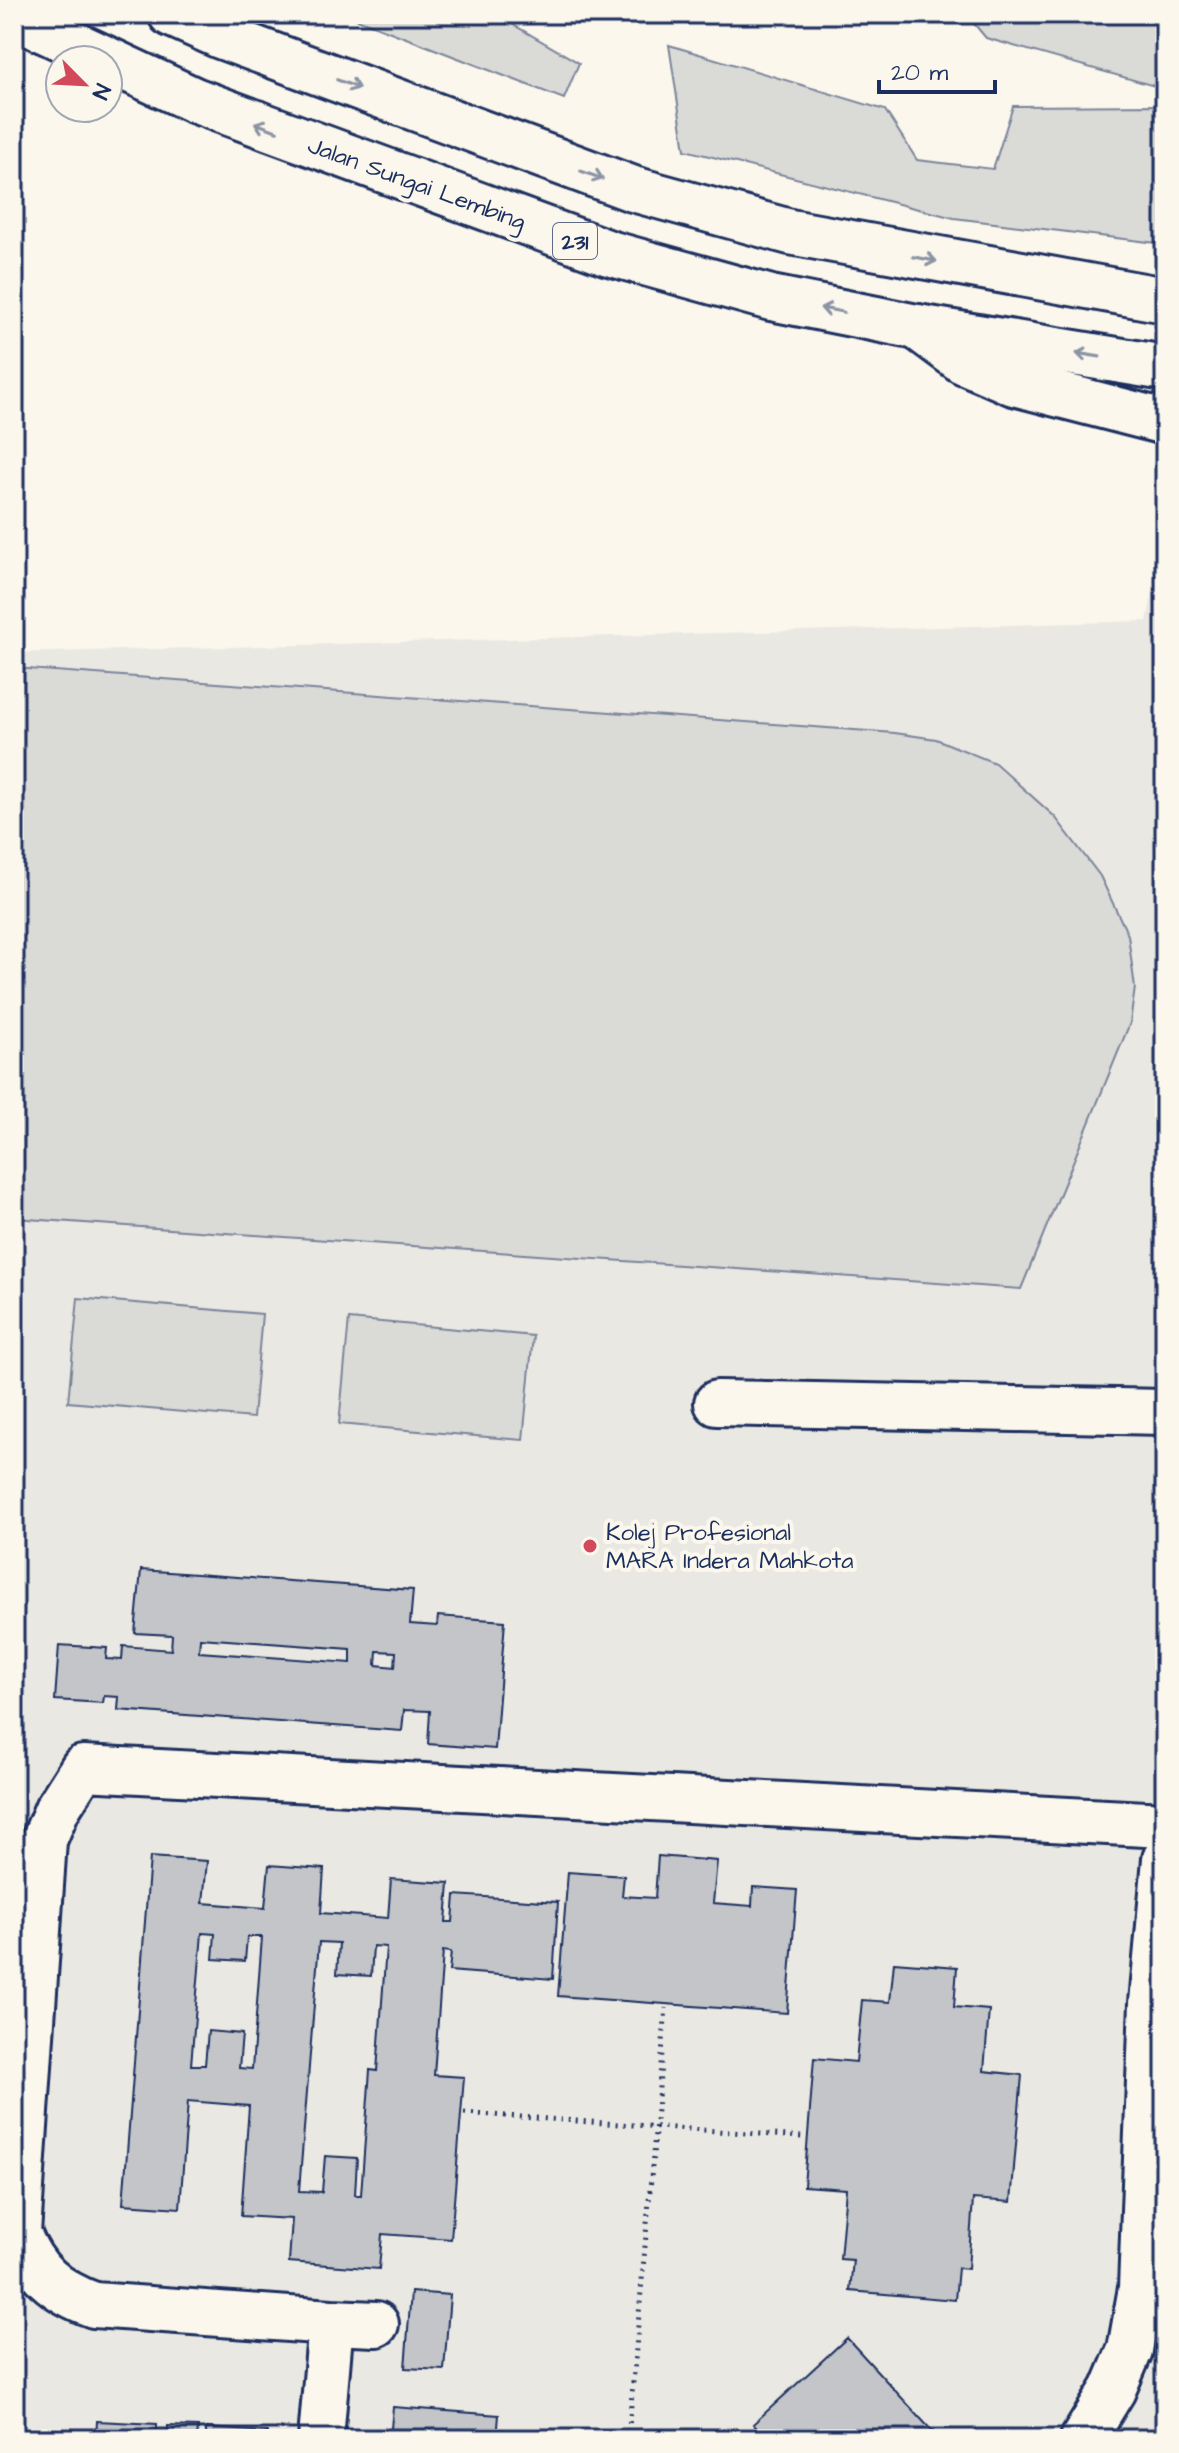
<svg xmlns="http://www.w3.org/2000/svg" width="1179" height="2453" font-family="'Architects Daughter',sans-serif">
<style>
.built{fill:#eae8e2}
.green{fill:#dadad7;stroke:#7a849a;stroke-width:2}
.building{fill:#c3c5c9;stroke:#1b2f5e;stroke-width:2;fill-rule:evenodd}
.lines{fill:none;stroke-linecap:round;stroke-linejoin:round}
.minor-casing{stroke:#1b2f5e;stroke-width:50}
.major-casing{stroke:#1b2f5e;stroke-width:50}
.path{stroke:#1b2f5e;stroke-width:5;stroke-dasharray:2 6;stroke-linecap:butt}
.minor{stroke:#fbf7ec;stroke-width:44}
.major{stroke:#fbf7ec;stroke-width:44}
.oneway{stroke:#8b93a5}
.poi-dot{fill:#d1495b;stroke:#fbf7ec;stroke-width:3}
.labels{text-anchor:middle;stroke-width:8;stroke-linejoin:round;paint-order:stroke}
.shield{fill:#fbf7ec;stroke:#5e6b89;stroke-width:2}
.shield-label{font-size:22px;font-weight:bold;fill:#1b2f5e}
.street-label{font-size:24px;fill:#1b2f5e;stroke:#fbf7ec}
.poi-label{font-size:24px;fill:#1b2f5e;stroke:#fbf7ec;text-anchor:start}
</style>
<rect width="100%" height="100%" fill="#fbf7ec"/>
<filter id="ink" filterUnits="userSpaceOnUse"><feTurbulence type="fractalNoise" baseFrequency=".0125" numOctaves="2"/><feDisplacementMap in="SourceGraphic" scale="16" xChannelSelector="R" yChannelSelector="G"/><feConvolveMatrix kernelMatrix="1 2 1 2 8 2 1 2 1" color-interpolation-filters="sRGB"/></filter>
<g filter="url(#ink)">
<path class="built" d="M1156 576 1165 577V2439H14V653L1147 621Z"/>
<path class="green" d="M344 14H495L579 63 564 99Z
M966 14H1165V89L986 38Z
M669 45 885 110 917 160 993 169 1013 106 1165 105V244L954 218 685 150Z
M14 668 895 733 936 739 995 763 1055 817 1100 876 1128 935 1135 988 1130 1023 1021 1289 14 1218Z
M78 1298 262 1314 253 1418 68 1402Z
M349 1319 533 1336 523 1440 339 1424Z"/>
<path class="building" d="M1163 589H1165V643H1164Z
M141 1570 413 1590 410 1624 437 1626 438 1616 505 1621 495 1749 428 1744 430 1711 404 1710 402 1731 118 1710 119 1697 104 1696 103 1703 55 1700 59 1645 107 1648 106 1659 122 1660 123 1646 171 1650 172 1635 135 1633ZM200 1638 351 1649V1663L199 1652ZM377 1651 396 1652 395 1667 376 1665Z
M658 1856 717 1861 713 1903 752 1906 753 1887 797 1890 787 2013 558 1996 568 1872 624 1876 622 1896 655 1898Z
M150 1857 207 1861 203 1903 265 1908 269 1865 324 1869 321 1913 388 1918 391 1879 449 1883 446 1922H453L455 1895 558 1902 553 1979 449 1971 451 1952 443 1951 434 2075 464 2077 451 2239 382 2234 379 2269 289 2262 292 2219 241 2216 249 2106 188 2101 180 2208 123 2204ZM202 1933 215 1934 213 1959 245 1961 247 1937H262L252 2069 239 2068 242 2034 208 2031 205 2065H191ZM319 1942 339 1943 337 1974 371 1976 373 1946 386 1947 377 2071 370 2070 361 2195H355L357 2158 325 2156 322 2192 299 2191Z
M894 1962 957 1967 954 2007 989 2010 984 2071 1022 2075 1011 2202 973 2199 968 2269 958 2268 955 2300 850 2291 853 2260 840 2259 846 2189 804 2186 814 2058 856 2062 862 2000 890 2002Z
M411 2292 450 2295 444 2370 405 2368Z
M847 2338 934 2433 928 2439H767L753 2424Z
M393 2407 499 2415 497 2439H390Z
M97 2421 157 2424 156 2439H96Z
M168 2426 198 2427 197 2439H167Z
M206 2428 267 2432V2439H206Z"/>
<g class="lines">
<g class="minor-casing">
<path id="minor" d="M917 327 963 361 1014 383 1165 422
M717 1403 1165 1412
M331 2322 376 2324
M321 2439 331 2322 94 2305C55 2291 33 2271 18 2233L44 1840 57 1809 83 1768 1165 1825
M1083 2439 1113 2390 1130 2350 1141 2288 1152 2003 1165 1859"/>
</g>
<g class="major-casing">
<path id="major" d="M171 14 218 35 633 189 790 232 1165 300
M14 16 194 100 609 253 771 298 917 327 1165 368"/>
</g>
<path class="path" d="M464 2113 802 2137
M507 2432 618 2439
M628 2439 666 2008"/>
<use href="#minor" class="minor"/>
<use href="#major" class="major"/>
</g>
<defs><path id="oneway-shaft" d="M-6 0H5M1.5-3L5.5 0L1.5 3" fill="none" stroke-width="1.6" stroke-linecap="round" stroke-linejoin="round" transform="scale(2)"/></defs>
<g class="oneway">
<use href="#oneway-shaft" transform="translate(348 84) rotate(21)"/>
<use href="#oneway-shaft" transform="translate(266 127) rotate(-159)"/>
<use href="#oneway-shaft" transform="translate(592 175) rotate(20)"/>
<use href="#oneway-shaft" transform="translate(925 259) rotate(11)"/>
<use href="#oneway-shaft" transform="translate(832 310) rotate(-169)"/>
<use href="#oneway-shaft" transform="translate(1088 355) rotate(-171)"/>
</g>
</g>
<circle class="poi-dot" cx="590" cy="1546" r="8"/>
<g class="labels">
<rect class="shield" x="553" y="223" width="44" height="36" rx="6"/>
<g class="shield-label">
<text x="575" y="249">231</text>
</g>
<g class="street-label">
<text transform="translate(417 183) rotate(20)" y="8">Jalan Sungai Lembing</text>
</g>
<g class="poi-label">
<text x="606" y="1540">Kolej Profesional<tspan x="606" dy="28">MARA Indera Mahkota</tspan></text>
</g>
</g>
<rect width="1179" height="2453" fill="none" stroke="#fbf7ec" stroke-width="48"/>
<rect x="24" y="24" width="1131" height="2405" fill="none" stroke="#1b2f5e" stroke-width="3" filter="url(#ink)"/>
<g transform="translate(84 84) rotate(114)"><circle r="38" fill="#fbf7ec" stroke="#a1a7b3" stroke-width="2"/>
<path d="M0-6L14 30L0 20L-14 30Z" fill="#d1495b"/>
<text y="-12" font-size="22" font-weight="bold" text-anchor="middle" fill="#1b2f5e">N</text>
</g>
<path d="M879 80v12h116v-12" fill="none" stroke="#1b2f5e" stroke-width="4"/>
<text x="891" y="80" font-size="24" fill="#1b2f5e" stroke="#fbf7ec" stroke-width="6" paint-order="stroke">20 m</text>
</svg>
